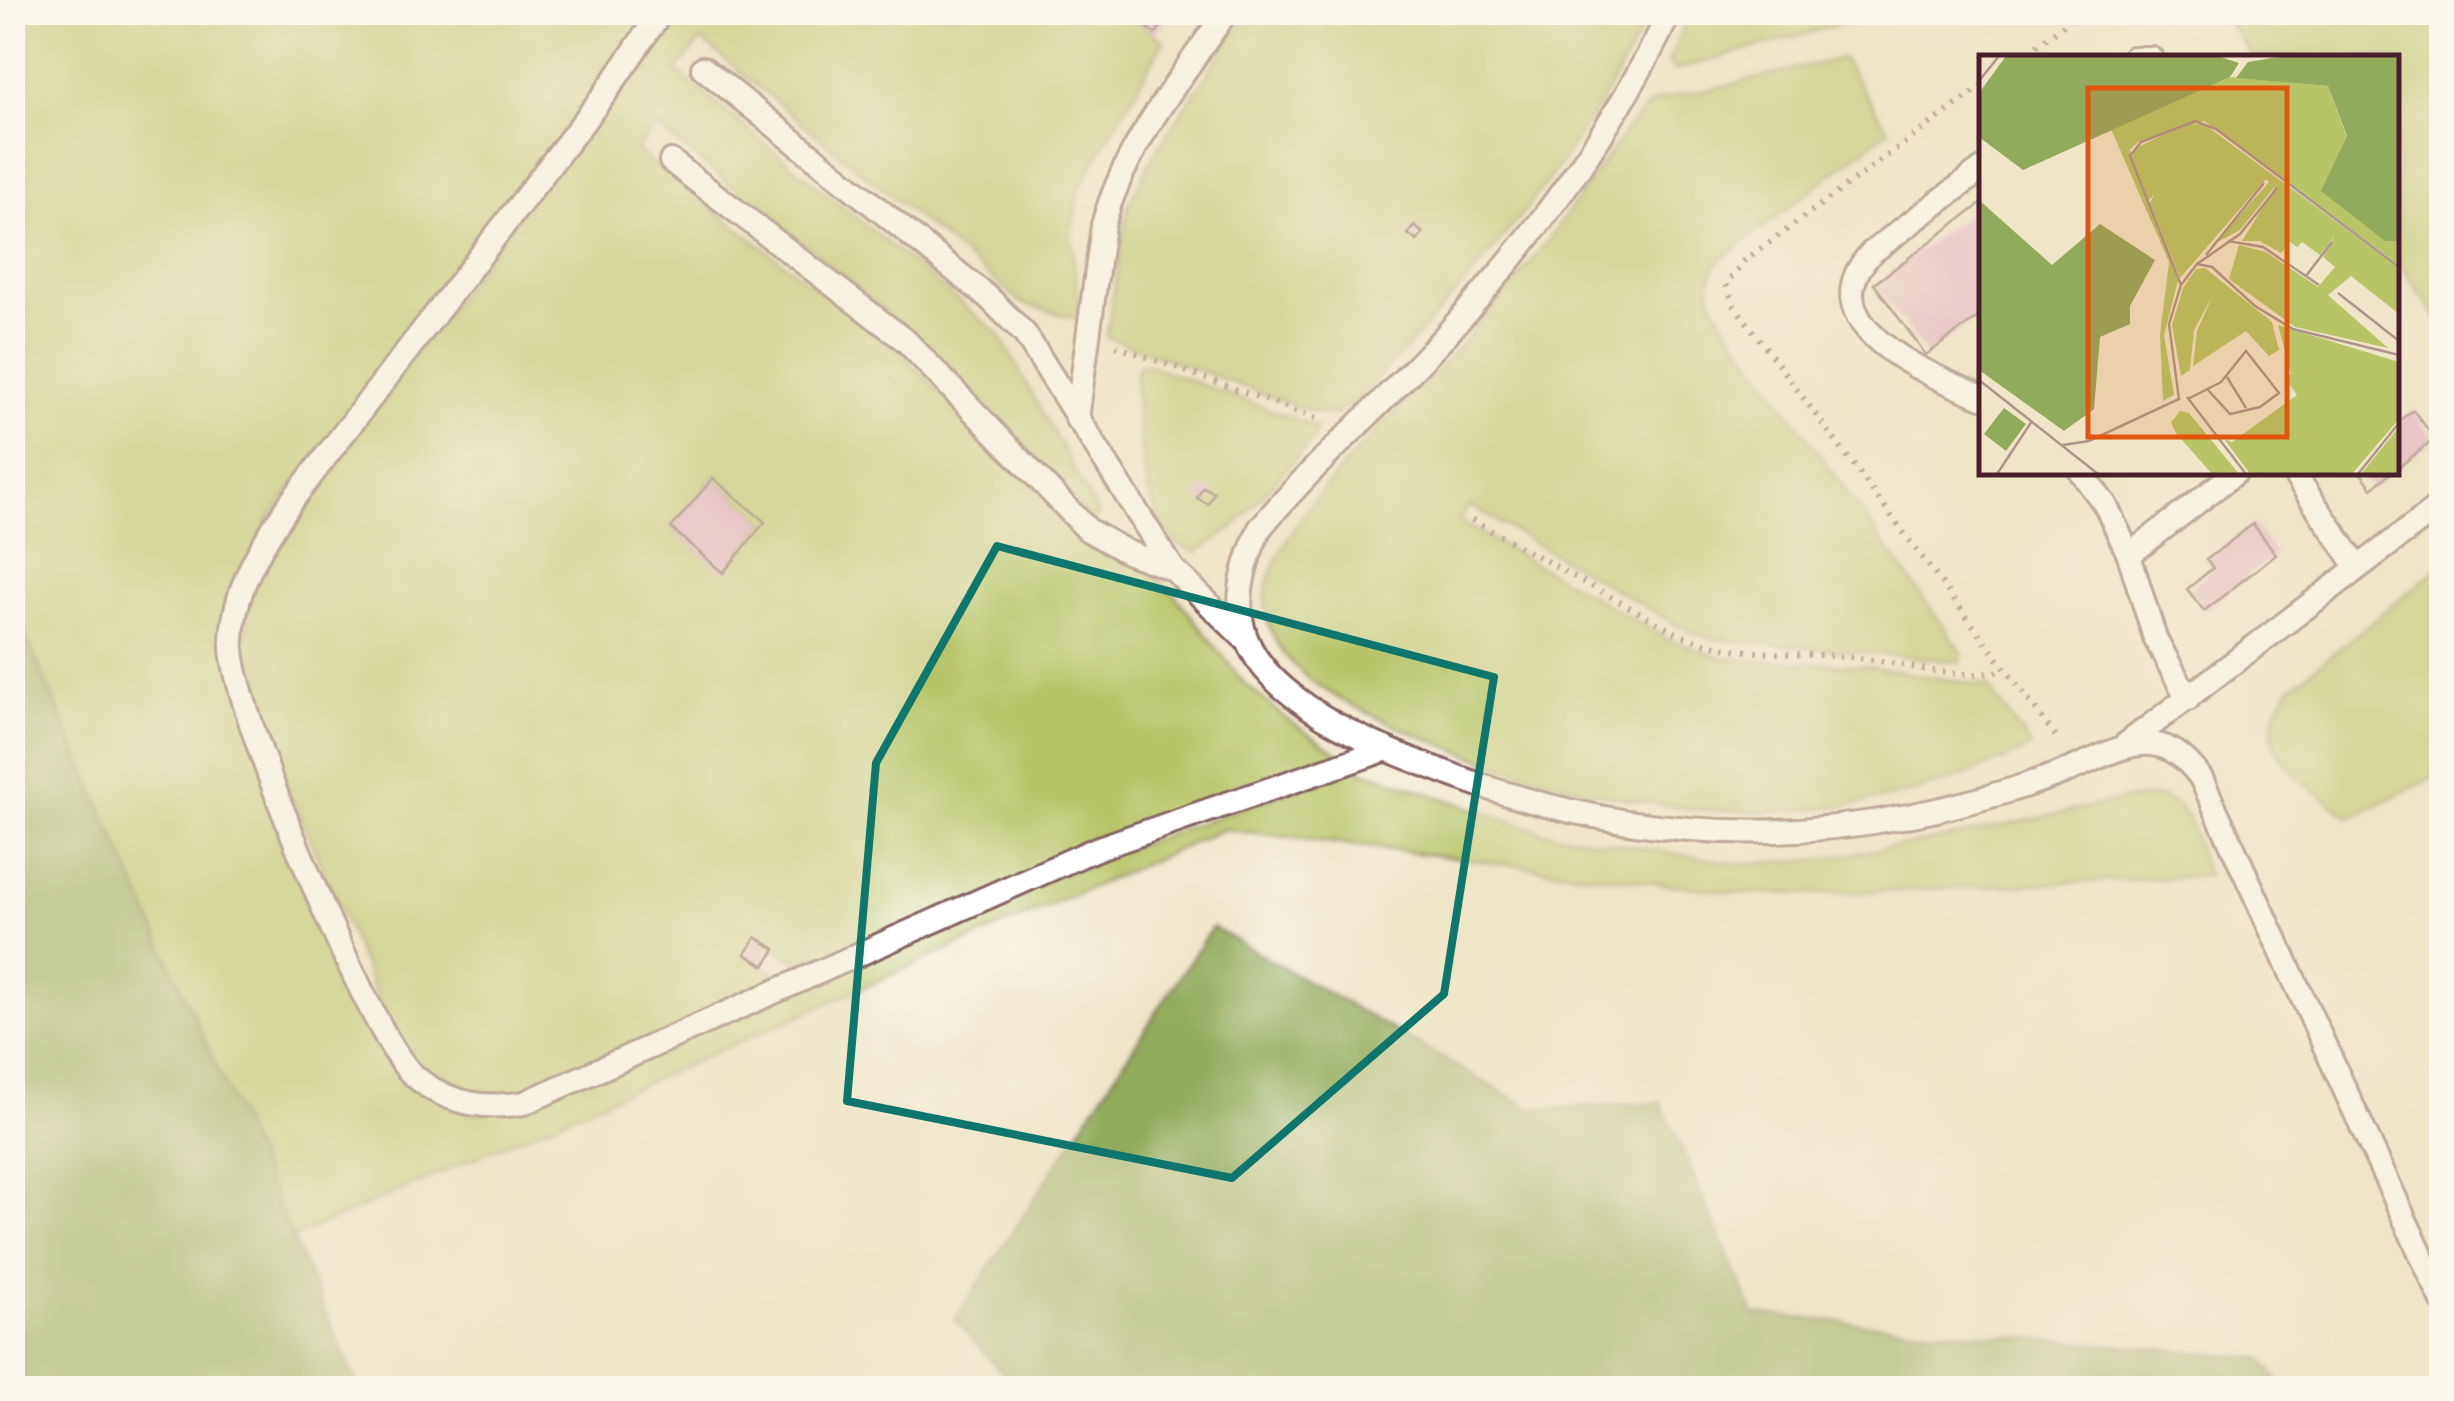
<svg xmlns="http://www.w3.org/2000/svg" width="2454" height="1401" font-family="'Shantell Sans',sans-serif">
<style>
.green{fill:#b7c567;stroke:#807249;stroke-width:2.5;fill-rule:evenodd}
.forest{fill:#91aa5c;stroke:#6e6444;stroke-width:2.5}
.building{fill:#e39dca}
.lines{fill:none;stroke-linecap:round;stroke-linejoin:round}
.lane-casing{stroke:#846462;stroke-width:28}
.path{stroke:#846462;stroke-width:6;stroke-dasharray:2.5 8;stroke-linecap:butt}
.lane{stroke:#fff;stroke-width:22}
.marked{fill:none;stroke:#0f766e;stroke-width:8;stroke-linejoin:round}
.inset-road{fill:none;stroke:#ad9689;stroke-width:2.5}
.view{fill:#e0560e;fill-opacity:0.15;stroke:#e0560e;stroke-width:5}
.inset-edge{fill:none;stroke:#4a1f2b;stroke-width:5}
</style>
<rect width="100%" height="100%" fill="#fbf7ec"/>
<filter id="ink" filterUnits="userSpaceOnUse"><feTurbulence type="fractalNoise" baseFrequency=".01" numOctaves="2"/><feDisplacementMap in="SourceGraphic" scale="20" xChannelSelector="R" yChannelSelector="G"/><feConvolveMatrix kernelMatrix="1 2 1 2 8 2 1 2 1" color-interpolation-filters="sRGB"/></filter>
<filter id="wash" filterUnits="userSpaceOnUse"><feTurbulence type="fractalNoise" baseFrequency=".0048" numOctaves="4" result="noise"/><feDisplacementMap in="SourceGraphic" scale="40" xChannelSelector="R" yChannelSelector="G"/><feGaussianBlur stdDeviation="2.25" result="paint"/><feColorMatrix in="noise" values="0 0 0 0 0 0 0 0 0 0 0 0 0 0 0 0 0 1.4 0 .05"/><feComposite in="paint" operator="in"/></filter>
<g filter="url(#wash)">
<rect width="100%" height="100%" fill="#efe5c7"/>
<path class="green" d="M12 13H651L612 71 267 521 228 616 301 870 380 1051 406 1084 477 1114 1102 857 1356 768 1542 832 1738 864 1821 859 1941 839 2122 800 2160 797 2174 803 2188 817 2207 876 1820 894 1736 893 1224 829 290 1239 13 607Z
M668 13H1128L1164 41 1079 188 1071 236 1081 320 1022 303 701 40 676 71 999 334 1098 514 1092 523C968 368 812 249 656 126L636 150 900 352 965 416 1171 590 1244 683 1285 718 1340 754 808 967 756 937 746 954 787 981 522 1094 464 1093 429 1076 415 1064 387 1020 264 733 244 647 251 588 268 551ZM713 478 765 522 724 572 671 528Z
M1248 13H1649C1581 160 1471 279 1361 396L1335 414 1313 412 1106 337 1128 206 1156 151Z
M1689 13V12L1880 13 1676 70 1668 63Z
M2221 13H2441V323L2397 260 2396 58 2253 57Z
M1842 58 1889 130 1718 262C1704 283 1709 297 1721 318L1962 652 1960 662 1708 638 1677 625 1469 505 1459 521 1668 639 1722 658 1865 666 1988 686 2031 747C1819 853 1603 816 1395 725 1343 702 1270 671 1266 606 1261 528 1408 404 1459 347 1491 311 1522 274 1551 236 1569 213 1634 112 1653 103 1670 95 1693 93 1711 89 1754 79 1798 68 1842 58Z
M1147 364 1316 427 1313 439 1233 528 1197 552C1138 541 1140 424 1135 377L1140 365Z
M2441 566V774L2350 818C2306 783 2241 750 2290 688Z"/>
<path class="forest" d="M12 607 359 1388H13Z
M1212 927 1532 1109 1661 1103 1754 1314 2261 1358 2284 1388H1016L955 1320Z"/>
<g id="blocks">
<path class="building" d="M1128 12H1173L1155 34Z
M1982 203V314L1926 355 1874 284Z
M1414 226 1423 233 1417 241 1408 234Z
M2413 410 2435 439 2396 469V423Z
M2360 472H2392L2372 488Z
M713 478 765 522 723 573 671 528Z
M1203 487 1214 492 1208 504 1197 498Z
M2253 524 2276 554 2204 611 2187 589 2213 568 2206 560Z
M756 937 775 949 765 966 745 954Z"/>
</g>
</g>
<g filter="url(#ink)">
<use href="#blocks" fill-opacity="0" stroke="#846462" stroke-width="2.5"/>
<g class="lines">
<g class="lane-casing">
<path id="lane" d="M661 12 604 95 290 503C260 547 231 592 232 648 234 710 368 1031 411 1073 443 1103 482 1110 524 1103L1096 849 1384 750
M1670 12C1614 130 1532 240 1445 336 1385 402 1317 460 1260 528 1219 617 1242 666 1322 716 1366 743 1412 760 1460 778 1662 853 1860 847 2061 773 2116 753 2157 716 2201 778L2442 1300
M2133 58H2151
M703 68 989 298 1025 334 1173 569 1243 637
M671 161 906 341 1088 530 1127 552 1173 569
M1982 169 1871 253C1805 325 1929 375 1982 397
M1077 419 1103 225C1125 145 1180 80 1226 12
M2081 472 2106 506 2129 555 2155 638 2188 699
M2293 472 2358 568
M2129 555 2236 472
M2125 745 2442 504"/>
</g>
<path class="path" d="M2020 58 2081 12
M1982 86 1744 261 1726 284 1734 305 2060 742
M1116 346 1321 420
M1472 520 1674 632C1733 660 1802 650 1866 659 1912 665 1959 682 2005 670"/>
<use href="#lane" class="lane"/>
</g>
</g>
<path d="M0 0H2454V1401H0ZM997 546 1494 677 1444 994 1232 1178 847 1101 876 763Z" fill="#efe5c7" fill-opacity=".55" fill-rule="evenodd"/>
<path class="marked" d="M997 546 1494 677 1444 994 1232 1178 847 1101 876 763Z"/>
<g transform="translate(1979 55)">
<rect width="420" height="420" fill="#efe5c7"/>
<path d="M251 22 349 31 406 186H420V210L225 66 159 87 151 95 199 226 185 280 195 340 184 346 181 280 190 207 132 74ZM225 69 420 213V259L372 221 349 240 409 293 316 272 250 224 260 190 287 197 339 232 356 212 344 202 356 181 341 200 323 187 318 192 311 187 302 198 281 186H263L298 129 261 175 235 189 290 127 287 124 201 223 171 148 175 140 169 145 153 107 155 94 204 70ZM226 213 293 267 300 295 290 301 267 276 214 311 218 276 234 240 215 275 211 315 202 321 193 270 204 233 217 214ZM299 270 420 307V364L373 419H271L245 384 253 387 318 340 306 323 312 319ZM201 356 210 358 260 419H233L197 378 192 367ZM420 372V419H382Z" fill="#b7c567"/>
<path d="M27 1H238L260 8 251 22 44 115 0 82V38ZM306 1H420V186H406L342 136 368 81 349 31 257 23 269 7ZM0 145 73 210 121 169 176 205 151 251V269L121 282 115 354 85 376 0 315ZM25 353 47 369 27 396 5 379Z" fill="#91aa5c"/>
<path class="inset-road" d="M0 26 20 1M249 186 284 192 340 230M227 200 285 128M218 209 261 179 298 133M327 221 353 187M202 230 151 101 162 87 216 66 237 74 420 212M359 238 420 286M248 322 267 353M0 325 119 419M208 342 267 419M209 344 242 327 267 296 300 338 281 352 251 359 229 335M84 390 110 386 200 344 190 269 202 230 218 209 233 212 276 251 314 274 420 300M18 419 53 366M379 419 420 368"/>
<path class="view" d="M109 33H308V382H109Z"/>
<rect width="420" height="420" class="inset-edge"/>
</g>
<rect width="2454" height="1401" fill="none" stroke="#fbf7ec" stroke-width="50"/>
</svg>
